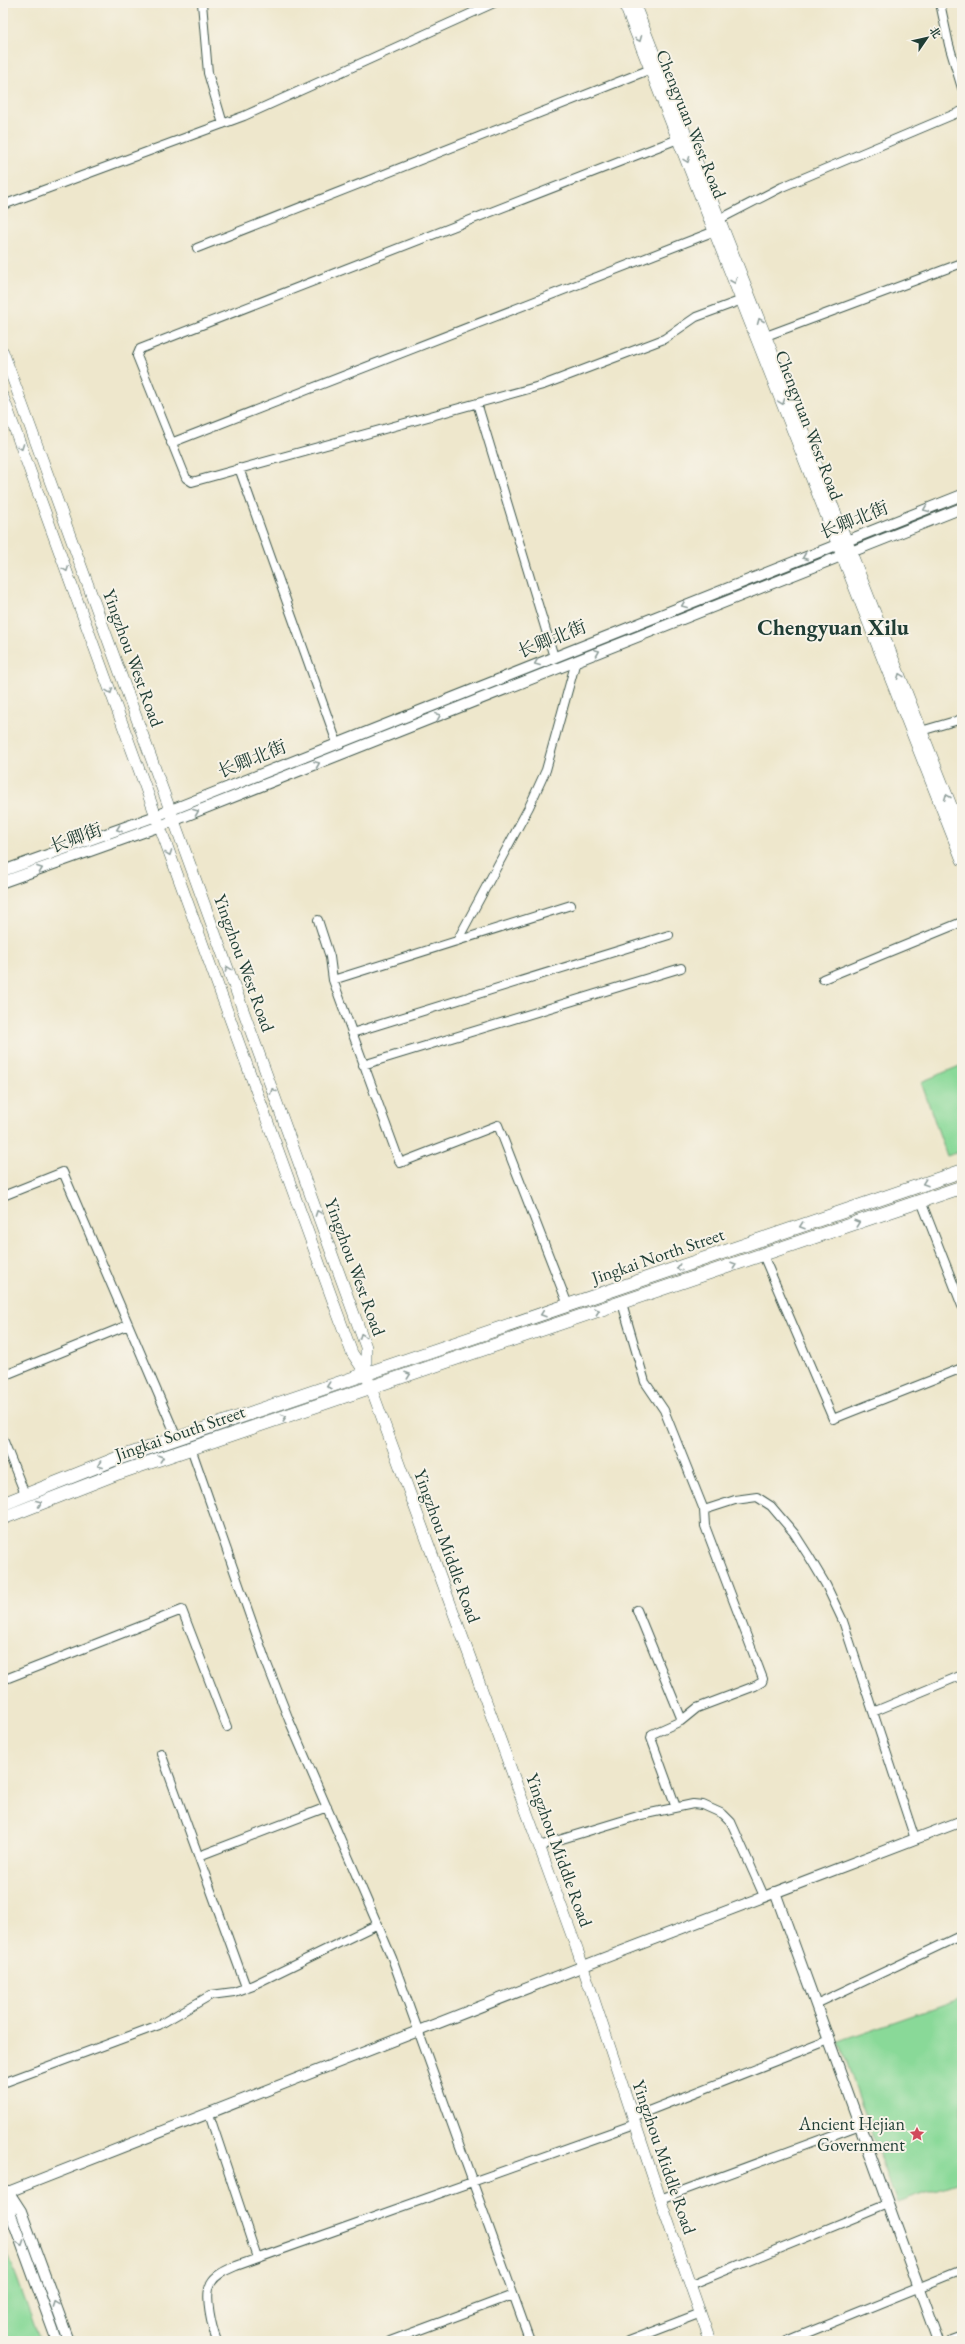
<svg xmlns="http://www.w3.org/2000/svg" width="965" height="2344" font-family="'EB Garamond','Noto Serif SC',serif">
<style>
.green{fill:#89d998;stroke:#548b66}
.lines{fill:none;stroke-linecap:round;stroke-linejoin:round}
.minor-casing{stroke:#3e564b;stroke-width:10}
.tertiary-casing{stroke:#3e564b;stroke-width:12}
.secondary-casing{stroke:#3e564b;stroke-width:12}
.primary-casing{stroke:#3e564b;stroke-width:14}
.minor{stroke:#fff;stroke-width:8}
.tertiary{stroke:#fff;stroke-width:10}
.secondary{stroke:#fff;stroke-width:11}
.primary{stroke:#fff;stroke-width:13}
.oneway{stroke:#8f9e9a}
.labels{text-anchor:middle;stroke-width:4;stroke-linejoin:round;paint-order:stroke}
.street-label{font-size:18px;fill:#1f3d34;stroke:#f7f3e8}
.poi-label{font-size:18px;fill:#1f3d34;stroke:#f7f3e8;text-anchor:end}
.district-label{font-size:22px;font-weight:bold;fill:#1f3d34;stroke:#f7f3e8}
</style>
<rect width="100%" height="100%" fill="#f7f3e8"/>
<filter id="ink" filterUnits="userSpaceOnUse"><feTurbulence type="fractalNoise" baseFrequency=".025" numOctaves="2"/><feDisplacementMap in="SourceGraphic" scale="8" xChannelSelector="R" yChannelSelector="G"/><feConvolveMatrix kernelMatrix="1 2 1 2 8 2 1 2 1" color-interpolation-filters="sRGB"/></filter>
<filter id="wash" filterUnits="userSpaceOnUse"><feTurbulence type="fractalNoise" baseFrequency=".012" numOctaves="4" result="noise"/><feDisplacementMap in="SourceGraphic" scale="16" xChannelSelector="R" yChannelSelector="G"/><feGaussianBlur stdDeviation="0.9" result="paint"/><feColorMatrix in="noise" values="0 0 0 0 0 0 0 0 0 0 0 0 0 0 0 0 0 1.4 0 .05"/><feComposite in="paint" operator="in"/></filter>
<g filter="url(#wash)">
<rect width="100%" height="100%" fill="#eee7cc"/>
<path class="green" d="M962 1065V1151L947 1156 921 1082Z
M962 1998V2181L897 2203 839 2041Z
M3 2240 40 2341H3Z"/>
</g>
<g filter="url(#ink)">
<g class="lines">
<g class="minor-casing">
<path id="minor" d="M202 3 208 73 223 124
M940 3 949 45 962 88
M678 139 140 349 137 356 186 478 192 482 543 385 664 339 696 317 742 300
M3 205 244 116 494 3
M720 219 782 187 962 111
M197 248 651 69
M766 336 962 263
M477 403 554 657
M171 443 715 231
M239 468 337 743
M921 731 962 719
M318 920 330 957 333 980 400 1163 498 1125 568 1305
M457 941 529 807 546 770 576 661
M823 979 962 922
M333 980 571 905
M352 1033 669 935
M363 1065 681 968
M3 1196 63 1172 177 1438
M921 1201 962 1306
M763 1255 833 1419 962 1368
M622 1303 645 1382 664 1410 704 1510 735 1500 757 1497 771 1506 794 1533 810 1558 826 1585 843 1621 915 1839
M3 1376 128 1325
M3 1439 25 1494
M191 1448 265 1659 289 1720 392 1958 530 2341
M637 1610 682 1720
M3 1680 182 1610 227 1727
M873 1712 962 1675
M161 1753 246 1987
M676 1807 651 1738 652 1734 681 1721 697 1708 755 1686 762 1682 763 1679 705 1526 704 1510
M539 1846 641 1815 693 1804 703 1805 723 1814 731 1822 764 1896
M199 1856 327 1807
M816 2004 962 1935
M3 2083 159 2025 211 1995 234 1992 253 1985 378 1924
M209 2114 257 2258
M633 2117 829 2040
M660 2199 860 2125
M690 2285 888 2204
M217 2341C212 2328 204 2296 211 2283 216 2274 227 2270 236 2266L635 2124
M390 2341 513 2295
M628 2341 701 2313
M787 2341 962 2270
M951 2341 962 2337"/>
</g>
<g class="tertiary-casing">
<path id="tertiary" d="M3 871 156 816 962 495
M3 882 160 826 962 508
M775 1892 938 2341
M8 2191 21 2211 69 2341
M9 2193 11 2215 57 2341
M3 2194 599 1960 962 1821"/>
</g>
<g class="secondary-casing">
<path id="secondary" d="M624 3 962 860
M634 3 962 833
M3 352 366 1347V1374
M3 397 352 1353 366 1374 578 1952 664 2210 710 2341"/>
</g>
<g class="primary-casing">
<path id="primary" d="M3 1504 113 1460 962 1171
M3 1518 118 1473 962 1187"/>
</g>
<use href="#minor" class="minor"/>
<use href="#tertiary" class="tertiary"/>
<use href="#secondary" class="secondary"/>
<use href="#primary" class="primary"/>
</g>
<defs><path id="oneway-chevron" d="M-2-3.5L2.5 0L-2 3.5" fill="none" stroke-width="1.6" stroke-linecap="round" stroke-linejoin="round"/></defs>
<g class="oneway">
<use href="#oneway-chevron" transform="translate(639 39) rotate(68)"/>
<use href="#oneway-chevron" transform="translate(687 160) rotate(69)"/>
<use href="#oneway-chevron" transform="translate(734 281) rotate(68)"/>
<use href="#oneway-chevron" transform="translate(760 321) rotate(-112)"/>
<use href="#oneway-chevron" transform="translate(782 402) rotate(69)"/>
<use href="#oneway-chevron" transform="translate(21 447) rotate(70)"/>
<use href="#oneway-chevron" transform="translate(926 509) rotate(158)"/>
<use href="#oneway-chevron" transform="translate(805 557) rotate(158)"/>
<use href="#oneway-chevron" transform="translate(66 569) rotate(70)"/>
<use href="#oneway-chevron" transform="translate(684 605) rotate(158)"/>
<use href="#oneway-chevron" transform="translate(597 652) rotate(-22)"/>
<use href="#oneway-chevron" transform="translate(537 663) rotate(158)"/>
<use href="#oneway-chevron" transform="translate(900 676) rotate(-111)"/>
<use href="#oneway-chevron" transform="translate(110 691) rotate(70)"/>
<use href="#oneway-chevron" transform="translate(438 716) rotate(-22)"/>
<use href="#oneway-chevron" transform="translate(317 764) rotate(-22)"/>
<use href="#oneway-chevron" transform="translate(947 797) rotate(-112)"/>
<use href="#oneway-chevron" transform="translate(196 812) rotate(-22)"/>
<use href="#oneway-chevron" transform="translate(119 829) rotate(160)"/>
<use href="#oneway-chevron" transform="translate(169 853) rotate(70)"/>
<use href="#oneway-chevron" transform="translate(40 869) rotate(-20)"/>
<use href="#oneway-chevron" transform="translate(228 969) rotate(-110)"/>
<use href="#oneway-chevron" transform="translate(273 1091) rotate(-110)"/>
<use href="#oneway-chevron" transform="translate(925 1183) rotate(161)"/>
<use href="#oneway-chevron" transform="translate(318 1213) rotate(-110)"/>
<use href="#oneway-chevron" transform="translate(857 1223) rotate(-19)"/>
<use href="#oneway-chevron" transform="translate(802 1226) rotate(161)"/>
<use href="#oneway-chevron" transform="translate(734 1265) rotate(-19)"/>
<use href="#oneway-chevron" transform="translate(679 1268) rotate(161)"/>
<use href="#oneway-chevron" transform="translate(597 1311) rotate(-19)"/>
<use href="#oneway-chevron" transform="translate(543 1314) rotate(161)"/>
<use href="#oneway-chevron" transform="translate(362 1336) rotate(-110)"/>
<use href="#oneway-chevron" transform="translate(408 1375) rotate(-19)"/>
<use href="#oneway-chevron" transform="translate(329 1386) rotate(161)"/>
<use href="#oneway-chevron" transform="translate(284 1417) rotate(-19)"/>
<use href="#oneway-chevron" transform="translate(161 1458) rotate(-19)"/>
<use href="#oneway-chevron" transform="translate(100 1465) rotate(159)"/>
<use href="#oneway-chevron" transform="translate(39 1503) rotate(-22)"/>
<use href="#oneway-chevron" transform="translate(21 2243) rotate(70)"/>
<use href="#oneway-chevron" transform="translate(56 2304) rotate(-110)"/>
</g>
</g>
<defs>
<g id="sight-bare" transform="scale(1.2)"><path d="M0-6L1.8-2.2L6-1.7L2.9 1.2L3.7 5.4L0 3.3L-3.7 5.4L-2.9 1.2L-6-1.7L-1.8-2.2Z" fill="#d1495b" stroke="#f7f3e8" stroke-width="2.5" paint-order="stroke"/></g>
</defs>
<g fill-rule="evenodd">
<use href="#sight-bare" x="917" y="2134"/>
</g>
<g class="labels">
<g class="street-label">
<text transform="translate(691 124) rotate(68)" y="6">Chengyuan West Road</text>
<text transform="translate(809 425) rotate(69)" y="6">Chengyuan West Road</text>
<text transform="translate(854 520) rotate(-22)" y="6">长卿北街</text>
<text transform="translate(552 639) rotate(-22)" y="6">长卿北街</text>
<text transform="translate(133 658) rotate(70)" y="6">Yingzhou West Road</text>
<text transform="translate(252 759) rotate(-22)" y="6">长卿北街</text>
<text transform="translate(76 838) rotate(-20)" y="6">长卿街</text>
<text transform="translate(244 963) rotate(70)" y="6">Yingzhou West Road</text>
<text transform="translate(658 1256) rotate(-19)" y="6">Jingkai North Street</text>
<text transform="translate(355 1267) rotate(70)" y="6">Yingzhou West Road</text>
<text transform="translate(180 1433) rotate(-19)" y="6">Jingkai South Street</text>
<text transform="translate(447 1546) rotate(70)" y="6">Yingzhou Middle Road</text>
<text transform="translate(559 1850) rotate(70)" y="6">Yingzhou Middle Road</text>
<text transform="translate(664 2157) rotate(71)" y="6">Yingzhou Middle Road</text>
</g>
<g class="poi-label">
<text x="905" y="2130">Ancient Hejian<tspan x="905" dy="21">Government</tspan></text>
</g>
<g class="district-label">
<text x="833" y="635">Chengyuan Xilu</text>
</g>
</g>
<rect width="965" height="2344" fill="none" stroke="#f7f3e8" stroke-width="16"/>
<g transform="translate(927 38) rotate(56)" stroke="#f7f3e8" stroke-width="3" paint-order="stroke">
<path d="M0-3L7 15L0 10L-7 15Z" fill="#1f3d34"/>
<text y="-6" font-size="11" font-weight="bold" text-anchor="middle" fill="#1f3d34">北</text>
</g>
</svg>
